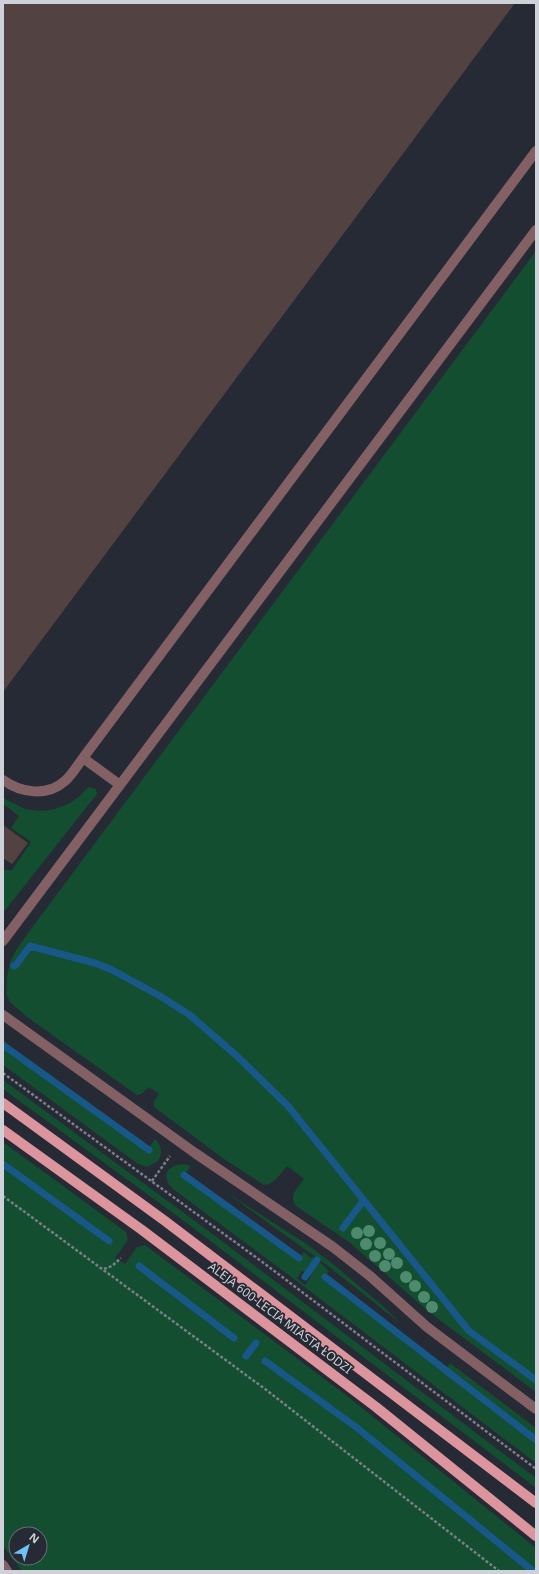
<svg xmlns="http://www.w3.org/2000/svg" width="539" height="1574" font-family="'Noto Sans',sans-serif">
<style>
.green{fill:#124e2f;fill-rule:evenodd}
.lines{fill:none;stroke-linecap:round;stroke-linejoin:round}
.stream{stroke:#175889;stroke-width:7}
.building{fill:#524342}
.path{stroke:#7b7f87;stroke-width:2.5;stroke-dasharray:3 2;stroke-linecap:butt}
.minor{stroke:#836064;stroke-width:10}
.major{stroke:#dc949d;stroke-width:10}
.tree{fill:#4e8a6d}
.labels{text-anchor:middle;stroke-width:3.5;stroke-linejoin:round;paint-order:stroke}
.street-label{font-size:12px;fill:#ced2d8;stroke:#252a34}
</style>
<rect width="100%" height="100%" fill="#252a34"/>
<path class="green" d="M536 251V1392L429 1312 349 1242 296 1206C288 1196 298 1187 304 1179L287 1166C280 1174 275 1184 264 1185L224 1159 154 1107V1101L159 1094 149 1087 141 1094 137 1095 27 1017 10 1002 6 994 7 977 10 962 16 950 31 929Z
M89 787 96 789 97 794 3 913V886L4 884 3 870H12L31 842 11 828 19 816 3 804V798C10 801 16 805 23 808 41 814 60 810 76 799 81 796 84 790 89 787Z
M3 1047 147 1151 155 1139C162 1146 163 1153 158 1161L147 1167 138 1164 3 1065Z
M3 1080 214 1235 536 1478V1488L188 1224 3 1089Z
M3 1142 126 1232 128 1240 115 1258 125 1264 137 1247 145 1245 346 1395 536 1548V1571H22L3 1546ZM16 1534H40V1558H16Z
M183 1164 191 1166 183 1177 298 1260 304 1252 311 1258 312 1256 315 1258 305 1272 302 1271 297 1278 305 1285 311 1277 310 1276 320 1262 329 1271 323 1280 443 1372 450 1363 536 1428V1463L290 1276 173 1189C161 1177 165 1166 183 1164Z
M224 1191 308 1245 333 1264 383 1306 401 1324 328 1266Z"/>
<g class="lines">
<path class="stream" d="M14 966 16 965 30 946 95 963 112 970 160 996 191 1016 238 1057 288 1106 469 1331 536 1380
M3 1045 149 1150
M3 1164 109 1241
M184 1175 299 1258
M343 1228 363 1201
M139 1266 234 1338
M305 1277 317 1260
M325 1277 536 1440
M246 1356 256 1343
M265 1361 356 1427 533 1571"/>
</g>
<path class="building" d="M3 3H515L3 692Z
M3 825 28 843 12 864 3 858Z"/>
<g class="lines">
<path class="path" d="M3 1073 261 1261 536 1469
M152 1181 170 1156
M3 1196 265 1389 499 1571
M104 1269 112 1266 121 1258"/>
<path class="minor" d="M83 758 120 785
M3 780C21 793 47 797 65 781 72 775 77 766 83 758L536 151
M3 941 536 230
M3 1015 195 1153 333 1247 370 1276 427 1327 536 1409
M3 1565 7 1571"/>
<path class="major" d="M3 1103 165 1221 536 1503
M3 1130 142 1230 376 1407 536 1536"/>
</g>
<g class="tree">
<circle cx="369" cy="1231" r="6"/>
<circle cx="357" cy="1233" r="6"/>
<circle cx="380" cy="1243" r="6"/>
<circle cx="366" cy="1244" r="6"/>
<circle cx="389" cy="1254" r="6"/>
<circle cx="375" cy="1256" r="6"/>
<circle cx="397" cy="1263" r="6"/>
<circle cx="385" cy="1266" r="6"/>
<circle cx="406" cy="1277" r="6"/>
<circle cx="415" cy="1286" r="6"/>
<circle cx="424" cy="1297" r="6"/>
<circle cx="432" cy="1307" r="6"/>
</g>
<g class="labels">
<g class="street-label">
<text transform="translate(280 1318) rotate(37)" y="4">ALEJA 600-LECIA MIASTA ŁODZI</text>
</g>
</g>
<rect width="539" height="1574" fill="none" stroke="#ced2d8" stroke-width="8"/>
<g transform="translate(28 1546) rotate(38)"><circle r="19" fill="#252a34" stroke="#696d76"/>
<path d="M0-3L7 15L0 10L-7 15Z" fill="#70c1f4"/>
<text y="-6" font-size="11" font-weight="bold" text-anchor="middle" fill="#ced2d8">N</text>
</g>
</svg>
